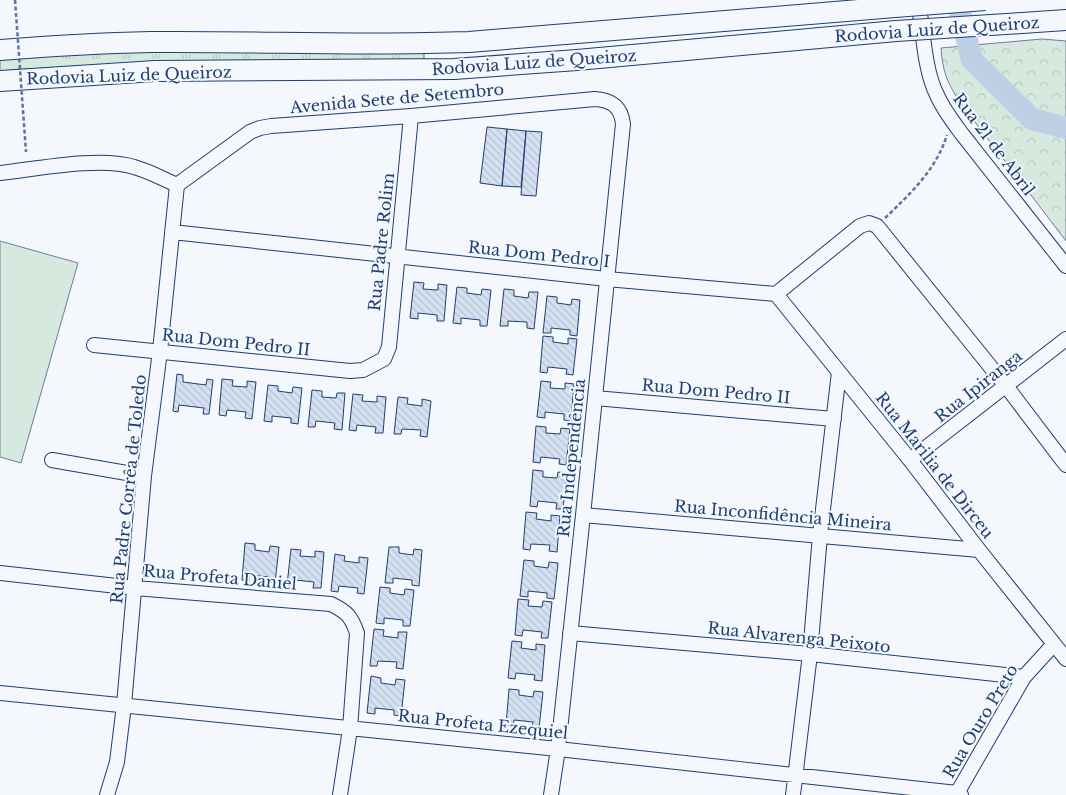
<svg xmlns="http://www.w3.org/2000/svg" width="1066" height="795" font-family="'Libre Baskerville',serif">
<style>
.grass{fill:url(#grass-tufts);stroke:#687fa3}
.forest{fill:url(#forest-crowns);stroke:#687fa3}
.pitch{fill:#d7e8df;stroke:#687fa3}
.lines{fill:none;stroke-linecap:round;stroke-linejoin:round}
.river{stroke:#bed0e5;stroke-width:22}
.building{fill:url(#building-back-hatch);stroke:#1d3f73}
.minor-casing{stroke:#1d3f73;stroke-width:16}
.highway-casing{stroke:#1d3f73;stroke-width:22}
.path{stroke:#5e769c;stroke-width:2.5;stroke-dasharray:4 2.5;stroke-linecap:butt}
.minor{stroke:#f4f7fb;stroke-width:14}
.highway{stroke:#f4f7fb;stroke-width:20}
.highway-bridge-casing{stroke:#1d3f73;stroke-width:22;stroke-linecap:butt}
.path-bridge{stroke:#5e769c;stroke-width:2.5;stroke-dasharray:4 2.5;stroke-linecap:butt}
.highway-bridge{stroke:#f4f7fb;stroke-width:20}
.labels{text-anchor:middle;stroke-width:4;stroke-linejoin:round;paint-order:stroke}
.street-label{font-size:16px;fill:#1d3f73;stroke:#f4f7fb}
</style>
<defs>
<pattern id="grass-tufts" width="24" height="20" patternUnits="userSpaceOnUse" patternTransform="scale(1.25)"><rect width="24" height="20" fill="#d7e8df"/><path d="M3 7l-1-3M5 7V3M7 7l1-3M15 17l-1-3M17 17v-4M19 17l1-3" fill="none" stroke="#b8c8c3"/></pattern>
<pattern id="forest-crowns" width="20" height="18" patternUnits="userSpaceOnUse" patternTransform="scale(1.25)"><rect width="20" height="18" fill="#d7e8df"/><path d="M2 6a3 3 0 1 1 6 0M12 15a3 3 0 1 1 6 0" fill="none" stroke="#b8c8c3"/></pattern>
<pattern id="building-back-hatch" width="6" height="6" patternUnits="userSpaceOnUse" patternTransform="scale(1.25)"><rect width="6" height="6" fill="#d5e0f0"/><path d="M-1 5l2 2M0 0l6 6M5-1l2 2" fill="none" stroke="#b6c1d1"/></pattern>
</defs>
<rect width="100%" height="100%" fill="#f4f7fb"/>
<path class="grass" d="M114 51H424V63C283 63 141 60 0 71V55Z"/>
<path class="forest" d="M1042 39 1066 41V241L959 101C946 80 943 72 941 48Z"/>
<path class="pitch" d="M0 241 78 263 21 463 0 457Z"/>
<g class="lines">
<path class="river" d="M957 0 972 60 1032 119 1066 128"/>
</g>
<path class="building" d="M487 127 507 129 502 186 480 183Z
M507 129 526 131 521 187 502 186Z
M526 131 542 132 536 196 521 195Z
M414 282 424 283 423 289 438 290V284L447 285 444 321H437V315L418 313V319L410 318Z
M457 287 467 288V293L481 295 482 289 491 290 487 326H480V320L461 318V324L453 323Z
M504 289 514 290V296L528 298 529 292H538L534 329 527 328V322L508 321V326H500Z
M547 296 557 297V303L571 305 572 299 580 300 577 336 570 335V330L551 328V333H543Z
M543 336 553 337V342L568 344V338L577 339 573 375 566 374 567 369 548 367 547 373 540 372Z
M177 374 183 375V382L206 385 207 379 213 380 209 414H203L204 408 179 405 178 412 173 411Z
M222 379 233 380 232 386 247 387V381L256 382 252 419 245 418 246 412 227 410 226 416 219 415Z
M541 381 551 382 550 388 565 389V383L574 384 571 421 564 420V414L545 412V418L537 417Z
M268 385 278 386V391L292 393 293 387 302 388 298 424 291 423V418L272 416V422L264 421Z
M312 390 322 391V397L336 398 337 393H345L342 430 334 429 335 423 316 421 315 427H308Z
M353 394 363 395 362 401 377 402V396L386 397 383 433H375L376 427 357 425 356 431 349 430Z
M398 397 408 398 407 404 422 406V399L431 401 427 437 420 436 421 430 402 429 401 434H394Z
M536 426 546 427V433L560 434 561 428 570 429 566 465 559 464 560 459 541 457 540 463 533 462Z
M533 470 543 471V477L557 478 558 472 567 473 563 509H556L557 503 538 501 537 507 530 506Z
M526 512 537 513 536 519 551 521V515L560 516 557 552 549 551 550 545 531 544 530 550 523 549Z
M245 543 255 544V550L269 552 270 546 279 547 275 583 268 582V577L249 575V581L242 580Z
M389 547H399V553L413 555 414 549 422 550 419 586 412 585V580L393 578V583H385Z
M291 549 301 550 300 556 315 557V551L324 552 321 588H313L314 582 295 580 294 586 287 585Z
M335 554 345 556 344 561 359 563V557L368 558 364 594 357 593 358 588 339 586 338 592 331 591Z
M524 560 534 561V566L548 568 549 562 558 563 554 599 547 598V593L528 591V597L520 596Z
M380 587 390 588V593L404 595 405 589 414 590 410 626H403V620L384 618V624L376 623Z
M518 599 529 600 528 606 542 607 543 601 552 602 548 638H541L542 632 523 630 522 636 515 635Z
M374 629 384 630 383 636 398 638V632H407L403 669 396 668 397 662 378 661 377 666H370Z
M512 641 522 642 521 648 536 650V644L545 645 542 681 534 680 535 675 516 673 515 679 508 678Z
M371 676 381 678V683L395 685 396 679 405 680 401 716 394 715V710L375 708V714L367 713Z
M509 689 519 690V695L533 697 534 691 543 692 539 728H532L533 722 514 720 513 726 506 725Z"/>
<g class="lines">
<g class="minor-casing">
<path id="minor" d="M918 0C923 28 924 70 937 95 943 109 953 122 962 134L1066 266
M0 173C36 169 101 156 134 167 149 171 163 179 177 185
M177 185 250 132 260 128 271 126 411 116 595 99C611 100 621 106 623 124L583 515 558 749 551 795
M172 232 607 279 776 294 860 226 869 223 877 226 1006 386 1066 465
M776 294 910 460 979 550 1066 659
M94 345 350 371 363 370 384 359 389 347 411 116
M595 398 834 419
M52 460 144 476
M910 460 1066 339
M583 515 979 550
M0 573 135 588 331 604C347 612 351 616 357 633L350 729 340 795
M570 633 810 654 1024 677
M0 693 558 749 957 793 961 795
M107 795 117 762 124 705 144 476 160 351 177 185
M793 795 810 654 820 535 839 372
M956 795 1024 677 1054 644"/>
</g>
<g class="highway-casing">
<path id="highway" d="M1022 23 1066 20
M0 50C50 46 101 43 151 42 257 41 363 46 469 42L895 7
M0 81 155 71 454 69 577 60 896 31"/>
</g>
<path class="path" d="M885 218C910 194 936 170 947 135"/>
<use href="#minor" class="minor"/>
<use href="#highway" class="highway"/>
<g class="highway-bridge-casing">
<path id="highway-bridge" d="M895 7 985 0
M896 31 1022 23"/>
</g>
<path class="path-bridge" d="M15 0 26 152"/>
<use href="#highway-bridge" class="highway-bridge"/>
</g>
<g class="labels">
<g class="street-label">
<text transform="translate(937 29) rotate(-4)" y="6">Rodovia Luiz de Queiroz</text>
<text transform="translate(534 62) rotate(-4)" y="6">Rodovia Luiz de Queiroz</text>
<text transform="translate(129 75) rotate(-2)" y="6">Rodovia Luiz de Queiroz</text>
<text transform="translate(397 98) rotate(-5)" y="6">Avenida Sete de Setembro</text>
<text transform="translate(994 144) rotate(53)" y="6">Rua 21 de Abril</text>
<text transform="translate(381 242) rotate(-84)" y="6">Rua Padre Rolim</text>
<text transform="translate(539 254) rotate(6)" y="6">Rua Dom Pedro I</text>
<text transform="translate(236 342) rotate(6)" y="6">Rua Dom Pedro II</text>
<text transform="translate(978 386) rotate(-38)" y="6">Rua Ipiranga</text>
<text transform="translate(716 391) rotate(5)" y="6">Rua Dom Pedro II</text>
<text transform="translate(571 458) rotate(-84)" y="6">Rua Independência</text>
<text transform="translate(935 465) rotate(52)" y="6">Rua Marilia de Dirceu</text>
<text transform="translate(128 489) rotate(-84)" y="6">Rua Padre Corrêa de Toledo</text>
<text transform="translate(783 515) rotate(5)" y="6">Rua Inconfidência Mineira</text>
<text transform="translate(220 577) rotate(5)" y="6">Rua Profeta Daniel</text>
<text transform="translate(799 637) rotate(6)" y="6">Rua Alvarenga Peixoto</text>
<text transform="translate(980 721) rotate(-59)" y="6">Rua Ouro Preto</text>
<text transform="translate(483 724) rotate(6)" y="6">Rua Profeta Ezequiel</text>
</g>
</g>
</svg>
